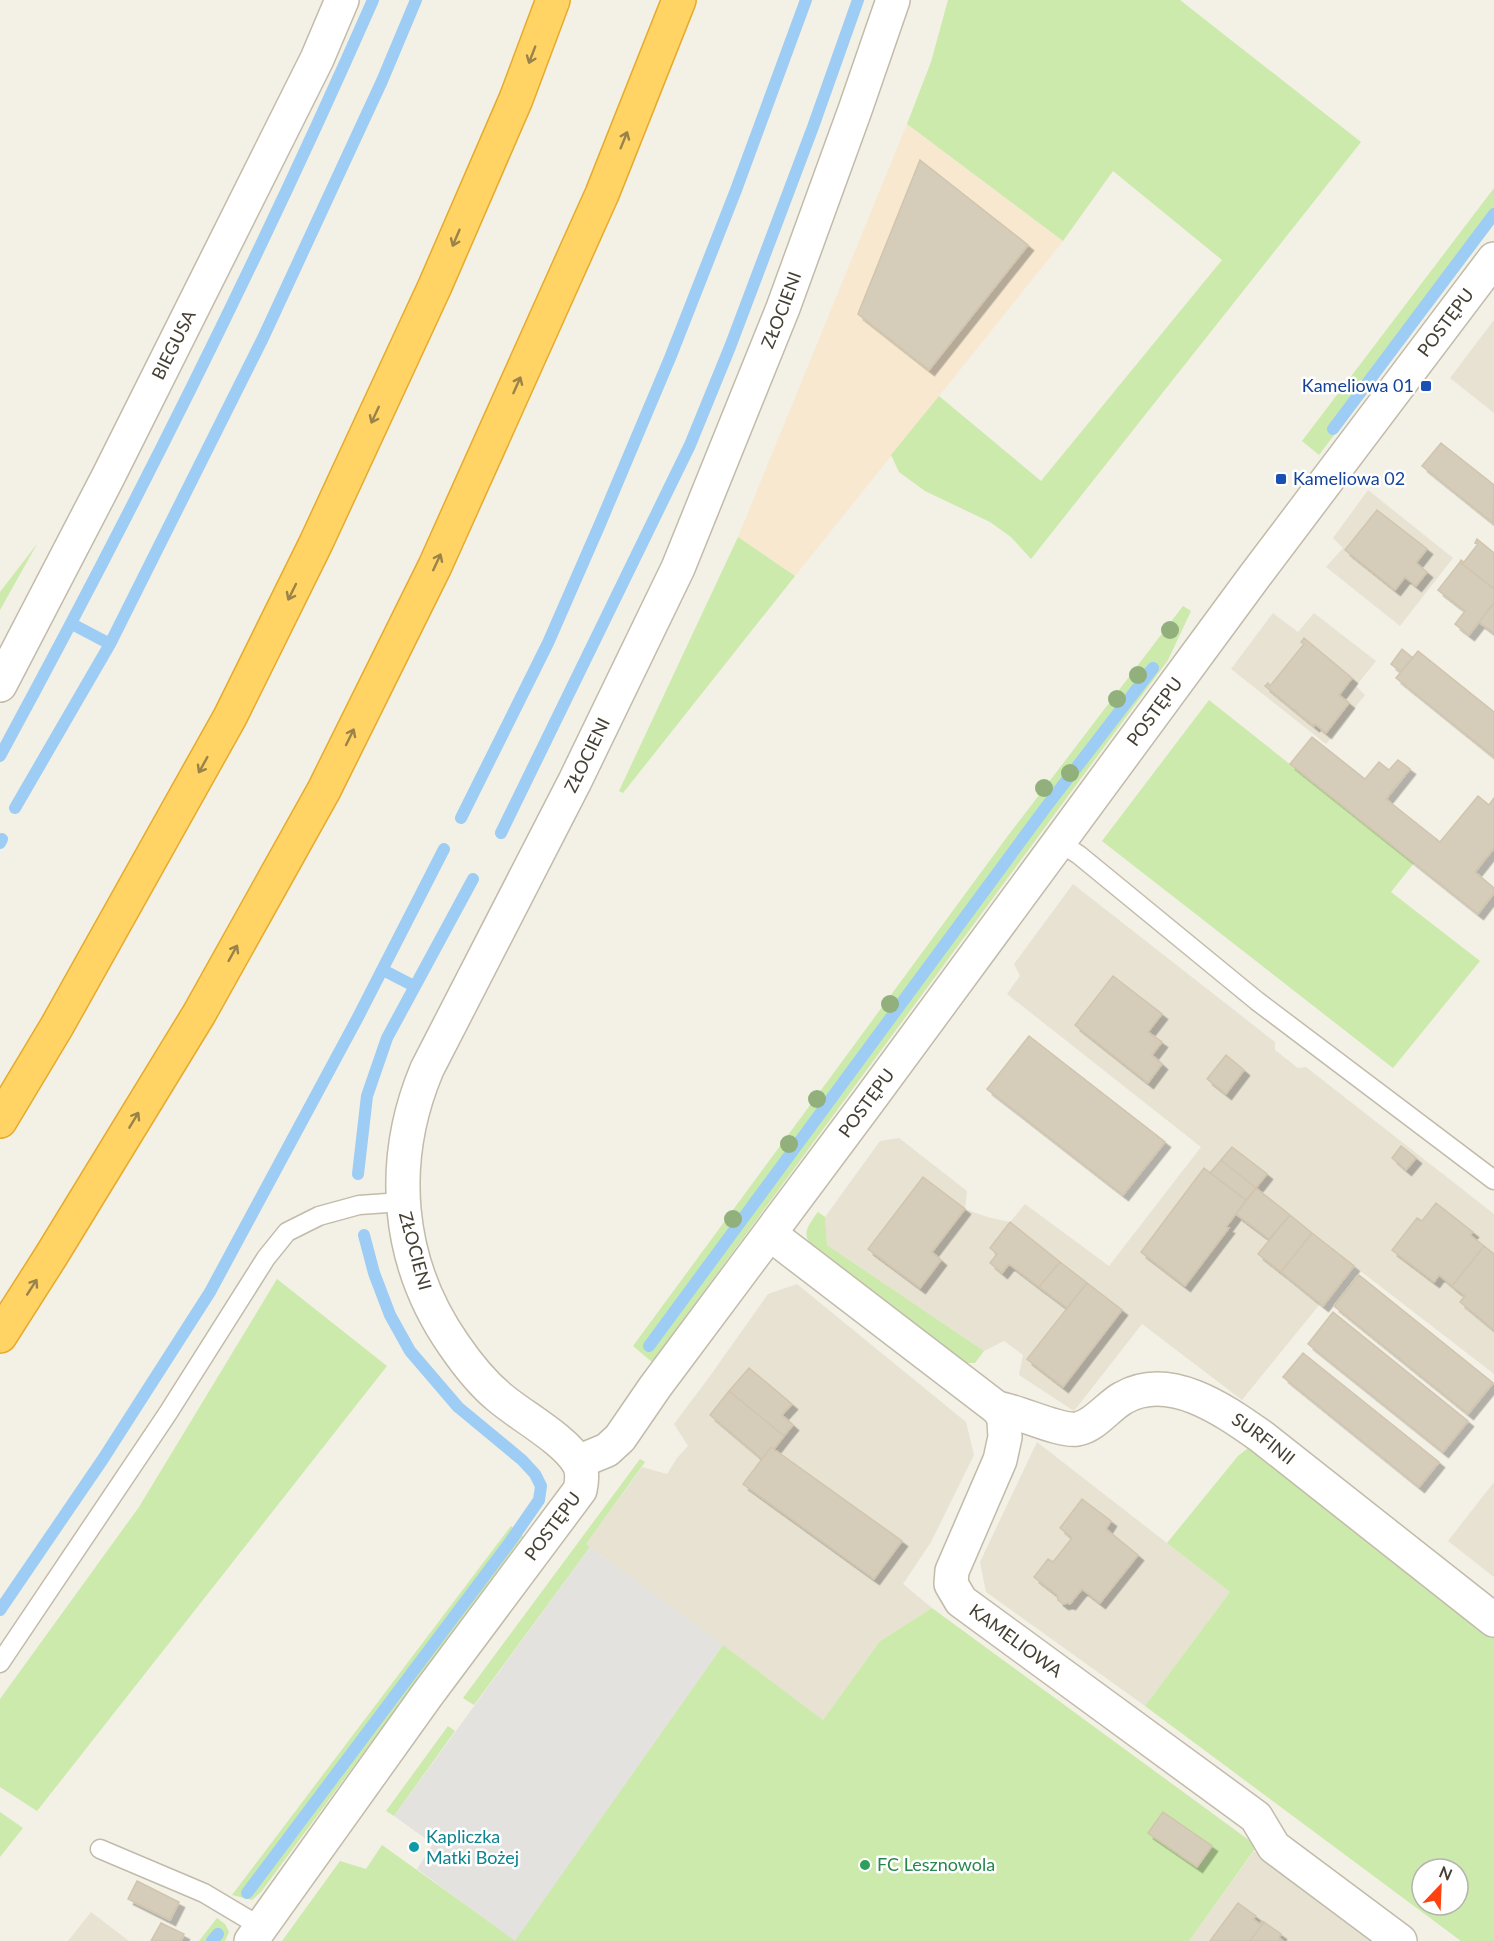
<svg xmlns="http://www.w3.org/2000/svg" width="1494" height="1941" font-family="Lato,sans-serif">
<style>
.residential{fill:#e8e2d3}
.commercial{fill:#f7e8cf}
.green{fill:#cbeaab;fill-rule:evenodd}
.parking{fill:#e4e2de}
.lines{fill:none;stroke-linecap:round;stroke-linejoin:round}
.stream{stroke:#9dccf4;stroke-width:12}
.building{fill:#d6ccba;stroke:#d1c5ad;stroke-width:1.5;filter:url(#shadow)}
.service-casing{stroke:#c2bbaa;stroke-width:21}
.minor-casing{stroke:#c2bbaa;stroke-width:36}
.tertiary-casing{stroke:#c2bbaa;stroke-width:36}
.motorway-casing{stroke:#e6ab2d;stroke-width:36}
.service{stroke:#fff;stroke-width:18}
.minor{stroke:#fff;stroke-width:33}
.tertiary{stroke:#fff;stroke-width:33}
.motorway{stroke:#ffd464;stroke-width:33}
.tree{fill:#91b07b}
.oneway{stroke:#99834a}
.transit-dot{fill:#1a4fb4;stroke:#fff;stroke-width:2}
.culture-dot{fill:#0f9aa8;stroke:#fff;stroke-width:2}
.leisure-dot{fill:#2e9e5b;stroke:#fff;stroke-width:2}
.labels{text-anchor:middle;stroke-width:5;stroke-linejoin:round;paint-order:stroke}
.street-label{font-size:18px;fill:#464034;stroke:#fff}
.transit-label{font-size:18px;fill:#164399;stroke:#fff;text-anchor:end}
.culture-label{font-size:18px;fill:#0d838f;stroke:#fff;text-anchor:start}
.leisure-label{font-size:18px;fill:#27864d;stroke:#fff;text-anchor:start}
</style>
<defs>
<filter id="shadow"><feDropShadow dx="5.5" dy="5.5" stdDeviation="0" flood-color="#0004"/></filter>
</defs>
<rect width="100%" height="100%" fill="#f3f0e5"/>
<path class="residential" d="M1494 320V413L1450 378Z
M1368 490 1453 558 1400 626 1326 567 1343 548 1333 538Z
M1273 613 1298 632 1314 613 1376 661 1356 686 1365 695 1326 744 1231 669Z
M1073 884 1275 1042V1050L1298 1068 1306 1067 1494 1214V1374L1354 1266 1323 1306 1320 1304 1242 1400 1142 1324 1074 1411 1019 1375 1023 1355 1004 1341 984 1351 827 1245 825 1217 880 1141 899 1138 967 1191 965 1209 987 1217 1010 1222 1025 1204 1109 1266 1201 1147 1007 994 1020 976 1014 964Z
M797 1284 966 1422 974 1455 931 1542 903 1584 932 1608 880 1641 823 1720 586 1544 642 1467 667 1474 677 1458 688 1446 674 1424 710 1376 768 1294Z
M1037 1442 1230 1592 1145 1706 986 1592 980 1562Z
M1494 1482V1577L1448 1541Z
M1254 1851 1376 1941H1189Z
M91 1912 129 1941H68Z"/>
<path class="commercial" d="M907 124 1063 241 795 576 738 537Z"/>
<path class="green" d="M948 0H1180L1361 142 1031 559 1011 537 990 522 925 491 899 472 891 455 939 396 1041 481 1222 260 1113 171 1063 241 907 124 931 62Z
M1494 188V224L1319 455 1302 441Z
M738 537 795 576 623 793 619 791Z
M37 544 0 610V592Z
M1183 606 1191 611 1168 660 652 1362 633 1346 1007 837Z
M1209 700 1414 863 1391 892 1480 961 1393 1068 1102 841Z
M818 1212 825 1217 827 1245 984 1351 975 1363H961L822 1256C803 1238 801 1234 818 1212Z
M277 1279 387 1366 37 1811 0 1787V1699L139 1507Z
M1252 1445 1494 1634V1941H1461L1145 1706 1230 1592 1167 1543 1238 1456ZM1422 1869H1458V1905H1422Z
M640 1459 645 1462 586 1544 590 1547 474 1705 463 1698Z
M511 1526 523 1536 261 1892 252 1900 232 1895Z
M932 1608 1257 1846 1189 1941H282L340 1861 366 1869 382 1845 515 1940 723 1645 823 1720 880 1641Z
M448 1726 455 1731 394 1816 386 1811Z
M0 1812 23 1828 0 1857Z
M217 1918 225 1924 229 1932 225 1941H199Z"/>
<path class="parking" d="M590 1547 723 1645 515 1941 417 1869 433 1844 394 1816Z"/>
<g class="lines">
<path class="stream" d="M1333 429 1494 214
M72 624 110 644
M0 756C134 509 260 257 373 0
M15 808 110 644 263 338 382 81 416 0
M461 818 548 643 600 524 670 358 736 190 806 0
M501 833 690 445 730 347 813 127 858 0
M0 843 2 839
M383 970 414 986
M358 1174 367 1096 387 1038 473 879
M649 1346 1046 807 1153 668
M0 1610 103 1459 210 1292 357 1019 444 849
M247 1893 510 1542 539 1500 541 1486 535 1474 522 1460 458 1407 410 1351 390 1315 374 1273 364 1235
M212 1941 218 1934"/>
</g>
<path class="building" d="M920 160 1028 245 929 370 858 314Z
M1441 443 1494 485 1493 523 1422 466Z
M1377 510 1427 549 1416 563 1427 572 1416 586 1405 577 1395 590 1345 550Z
M1477 539 1494 553V589L1460 562 1461 560 1464 562 1478 544 1475 543Z
M1460 562 1494 589V603L1469 635 1455 624 1465 611 1438 590Z
M1494 603V633L1479 622Z
M1304 638 1352 678 1339 695 1349 703 1326 733 1315 724 1314 726 1265 686 1268 683 1270 686 1304 644 1301 642Z
M1402 649 1413 658 1401 672 1391 664Z
M1418 651 1494 712V757L1396 678Z
M1312 737 1365 779 1379 762 1389 770 1398 760 1410 769 1386 799 1440 842 1478 796 1489 805 1494 798V848L1475 872 1494 888V893L1478 914 1290 764Z
M1113 976 1162 1014 1148 1032 1162 1042 1152 1055 1162 1064 1148 1083 1075 1025Z
M1029 1036 1165 1142 1123 1195 987 1089Z
M1226 1055 1244 1070 1226 1094 1207 1079Z
M1401 1146 1416 1158 1406 1170 1392 1158Z
M1232 1147 1267 1174 1256 1188 1221 1160Z
M1221 1160 1256 1188 1246 1200 1210 1173Z
M1204 1168 1246 1200 1226 1227 1229 1228 1185 1286 1141 1252Z
M923 1177 965 1209 932 1252 941 1260 920 1288 868 1249Z
M1256 1188 1290 1215 1269 1239 1236 1214Z
M1436 1203 1473 1232 1470 1235 1484 1246 1452 1286 1439 1275 1434 1282 1392 1250 1417 1218 1422 1221Z
M1290 1215 1312 1233 1281 1272 1258 1254Z
M1010 1222 1060 1262 1039 1287 1009 1264 1002 1273 990 1263 997 1254 990 1248Z
M1312 1233 1354 1266 1323 1306 1281 1272Z
M1484 1246 1494 1254V1330L1460 1302 1465 1296 1452 1286Z
M1060 1262 1087 1283 1067 1308 1039 1287Z
M1359 1275 1493 1383 1468 1414 1334 1306Z
M1087 1283 1122 1310 1063 1387 1027 1359Z
M1333 1312 1468 1421 1443 1452 1308 1344Z
M1303 1353 1439 1462 1419 1487 1283 1377Z
M749 1368 792 1404 782 1415 793 1425 784 1436 729 1391Z
M729 1391 784 1436 774 1449 771 1447 762 1459 710 1415Z
M771 1447 902 1541 874 1579 743 1484Z
M1082 1499 1111 1521 1106 1529 1138 1555 1100 1603 1082 1589 1070 1604 1068 1603 1063 1604 1058 1600 1057 1595 1034 1577 1048 1559 1053 1562 1072 1538 1060 1528Z
M1163 1812 1212 1846 1197 1867 1148 1833Z
M137 1881 179 1902 170 1920 128 1899Z
M1238 1903 1256 1916 1253 1919 1260 1924 1262 1921 1264 1922 1250 1941H1210Z
M1264 1922 1281 1934 1279 1938 1283 1941H1250Z
M161 1923 184 1934 181 1941H151Z"/>
<g class="lines">
<g class="service-casing">
<path id="service" d="M1059 842 1079 855 1257 1001 1494 1180
M0 1663 168 1413 266 1258 287 1232 319 1216 359 1205 402 1202
M100 1849 204 1893 261 1927"/>
</g>
<g class="minor-casing">
<g id="minor">
<path id="s1" d="M0 685 108 477 317 59 342 0"/>
<path id="s2" d="M770 1234 997 1408 1002 1414 1004 1421 1005 1437 1000 1460 952 1571 951 1584 961 1601 1256 1817 1274 1847 1400 1941"/>
<path id="s3" d="M997 1408C1018 1411 1060 1432 1077 1429 1095 1426 1108 1406 1123 1398 1170 1371 1225 1411 1262 1437L1494 1620"/>
<path id="s4" d="M578 1462 607 1450 620 1438 655 1387 867 1103 1254 577 1494 259"/>
</g>
</g>
<g class="tertiary-casing">
<g id="tertiary">
<path id="s5" d="M251 1941 427 1695 580 1490C582 1481 583 1472 579 1464 565 1439 521 1416 499 1397 481 1382 467 1364 454 1345 396 1262 388 1162 427 1069L575 781 678 568 783 308 855 110 893 0"/>
</g>
</g>
<g class="motorway-casing">
<path id="motorway" d="M0 1121 57 1026 230 717 316 543 435 286 516 99 553 0
M0 1336 51 1256 199 1014 324 790 435 566 602 194 679 0"/>
</g>
<use href="#service" class="service"/>
<use href="#minor" class="minor"/>
<use href="#tertiary" class="tertiary"/>
<use href="#motorway" class="motorway"/>
</g>
<g class="tree">
<circle cx="1170" cy="630" r="9"/>
<circle cx="1138" cy="675" r="9"/>
<circle cx="1117" cy="699" r="9"/>
<circle cx="1070" cy="773" r="9"/>
<circle cx="1044" cy="788" r="9"/>
<circle cx="890" cy="1004" r="9"/>
<circle cx="817" cy="1099" r="9"/>
<circle cx="789" cy="1144" r="9"/>
<circle cx="733" cy="1219" r="9"/>
</g>
<defs><path id="oneway-shaft" d="M-6 0H5M1.5-3L5.5 0L1.5 3" fill="none" stroke-width="1.6" stroke-linecap="round" stroke-linejoin="round" transform="scale(1.5)"/></defs>
<g class="oneway">
<use href="#oneway-shaft" transform="translate(532 55) rotate(111)"/>
<use href="#oneway-shaft" transform="translate(624 140) rotate(-68)"/>
<use href="#oneway-shaft" transform="translate(456 238) rotate(113)"/>
<use href="#oneway-shaft" transform="translate(517 385) rotate(-66)"/>
<use href="#oneway-shaft" transform="translate(375 415) rotate(115)"/>
<use href="#oneway-shaft" transform="translate(437 562) rotate(-65)"/>
<use href="#oneway-shaft" transform="translate(292 592) rotate(116)"/>
<use href="#oneway-shaft" transform="translate(350 737) rotate(-64)"/>
<use href="#oneway-shaft" transform="translate(203 765) rotate(119)"/>
<use href="#oneway-shaft" transform="translate(233 953) rotate(-61)"/>
<use href="#oneway-shaft" transform="translate(134 1120) rotate(-59)"/>
<use href="#oneway-shaft" transform="translate(32 1287) rotate(-57)"/>
</g>
<g class="transit-dot">
<rect x="1420" y="380" width="12" height="12" rx="3"/>
<rect x="1275" y="473" width="12" height="12" rx="3"/>
</g>
<circle class="culture-dot" cx="414" cy="1847" r="6"/>
<circle class="leisure-dot" cx="865" cy="1865" r="6"/>
<g class="labels">
<g class="street-label">
<text dy="6" stroke="none"><textPath href="#s5" startOffset="1887">ZŁOCIENI</textPath></text>
<text dy="6" stroke="none"><textPath href="#s4" startOffset="1437">POSTĘPU</textPath></text>
<text dy="6" stroke="none"><textPath href="#s1" startOffset="382">BIEGUSA</textPath></text>
<text dy="6" stroke="none"><textPath href="#s4" startOffset="951">POSTĘPU</textPath></text>
<text dy="6" stroke="none"><textPath href="#s5" startOffset="1401">ZŁOCIENI</textPath></text>
<text dy="6" stroke="none"><textPath href="#s4" startOffset="465">POSTĘPU</textPath></text>
<text transform="translate(415 1251) rotate(75)" y="6">ZŁOCIENI</text>
<text dy="6" stroke="none"><textPath href="#s3" startOffset="294">SURFINII</textPath></text>
<text dy="6" stroke="none"><textPath href="#s5" startOffset="513">POSTĘPU</textPath></text>
<text dy="6" stroke="none"><textPath href="#s2" startOffset="562">KAMELIOWA</textPath></text>
</g>
<g class="transit-label">
<text x="1414" y="392">Kameliowa 01</text>
<text x="1293" y="485" text-anchor="start">Kameliowa 02</text>
</g>
<g class="culture-label">
<text x="426" y="1843">Kapliczka<tspan x="426" dy="21">Matki Bożej</tspan></text>
</g>
<g class="leisure-label">
<text x="877" y="1871">FC Lesznowola</text>
</g>
</g>
<g transform="translate(1440 1887) rotate(23)"><circle r="28" fill="#ffffff" stroke="#b5b3ae" stroke-width="1.5"/>
<path d="M0-4.5L10 22L0 15L-10 22Z" fill="#ff4110"/>
<text y="-9" font-size="16" font-weight="bold" text-anchor="middle" fill="#464034">N</text>
</g>
</svg>
